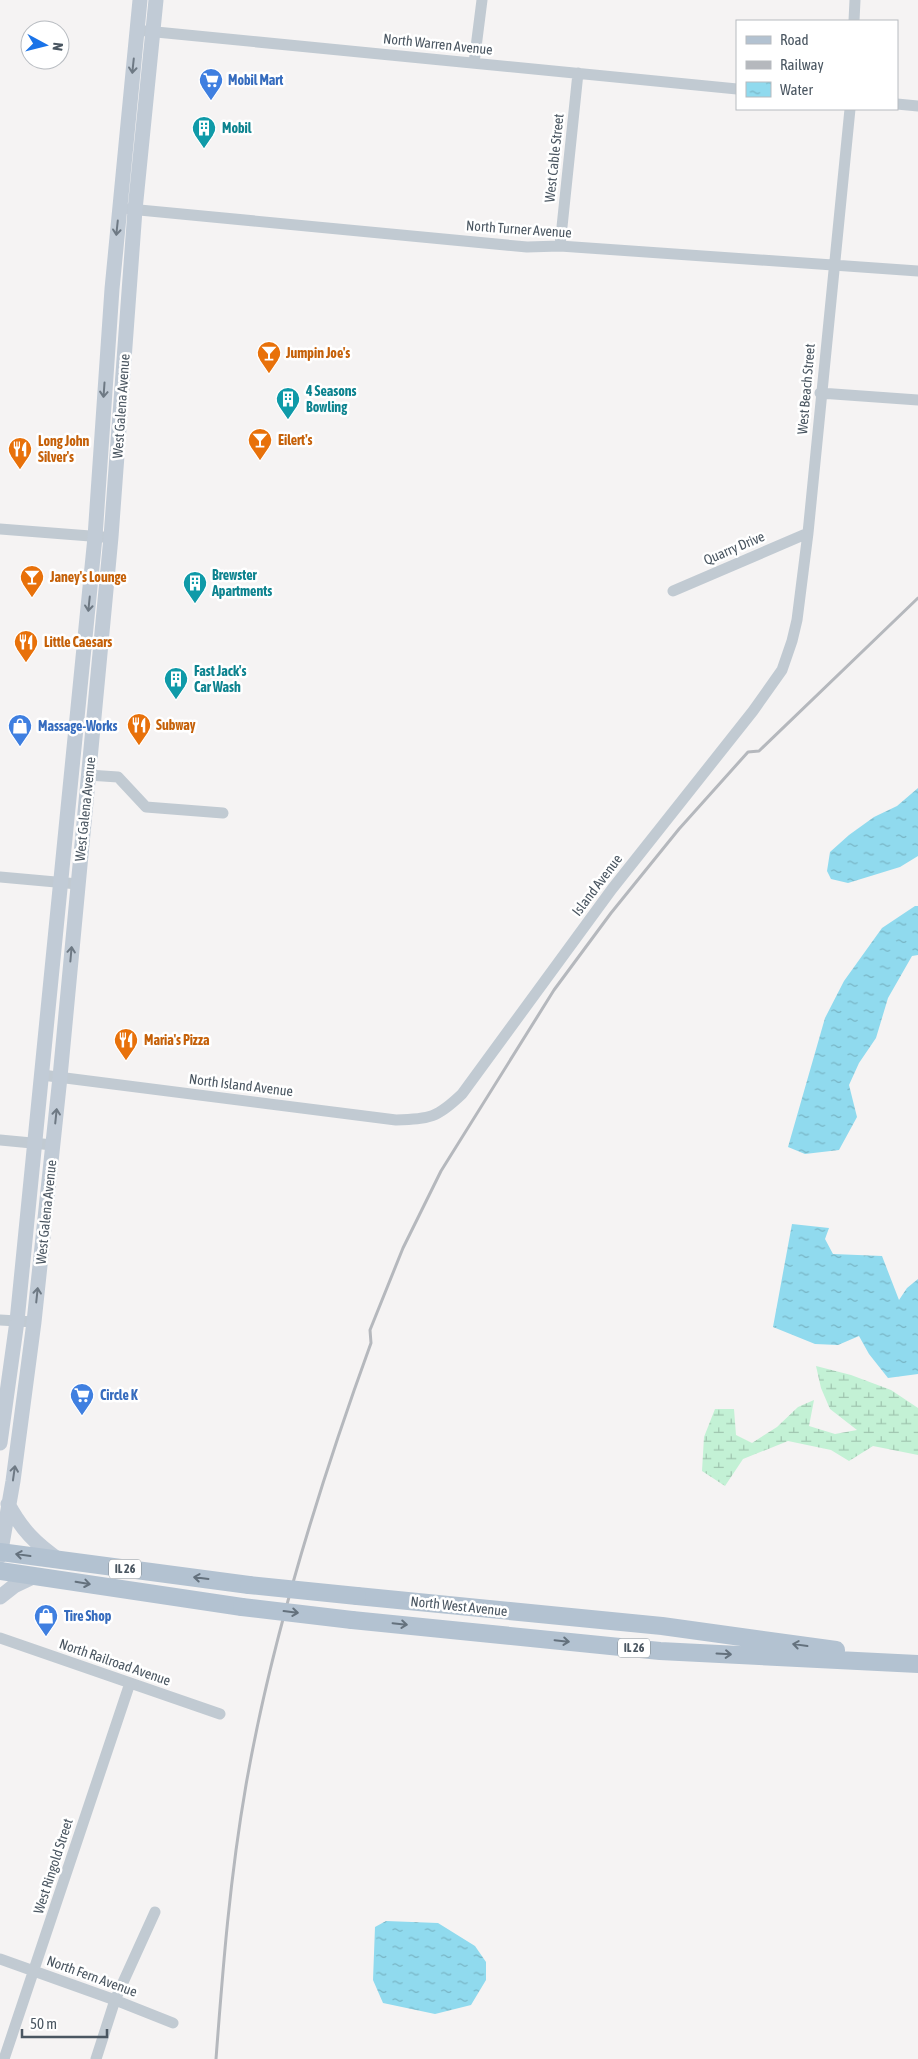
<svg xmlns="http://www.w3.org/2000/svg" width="918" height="2059" font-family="'Asap Condensed',sans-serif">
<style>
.wetland{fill:url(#wetland-marsh)}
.water{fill:url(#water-ripples)}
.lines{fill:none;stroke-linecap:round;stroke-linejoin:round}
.street{stroke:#c1cad2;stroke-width:11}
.secondary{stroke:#c1cbd6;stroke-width:15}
.primary{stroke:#b3c2d1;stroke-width:18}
.rail{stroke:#b5b8bd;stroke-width:3}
.primary-bridge{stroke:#b3c2d1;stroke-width:18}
.oneway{stroke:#6e7984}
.oneway2{stroke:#64717d}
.labels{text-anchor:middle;stroke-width:5;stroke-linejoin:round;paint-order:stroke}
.shield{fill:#fff;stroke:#808990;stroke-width:1}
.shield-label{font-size:12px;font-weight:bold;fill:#4a5661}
.street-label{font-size:14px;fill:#4a5661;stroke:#fff}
.shop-label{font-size:14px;font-weight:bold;fill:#366cbe;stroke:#fff;text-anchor:start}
.culture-label{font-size:14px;font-weight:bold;fill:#0d838f;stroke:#fff;text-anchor:start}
.food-label{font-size:14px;font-weight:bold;fill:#c56008;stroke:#fff;text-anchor:start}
</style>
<defs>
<pattern id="wetland-marsh" width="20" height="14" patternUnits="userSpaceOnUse" patternTransform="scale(1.25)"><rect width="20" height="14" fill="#c3f1d5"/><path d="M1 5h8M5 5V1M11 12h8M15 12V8" fill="none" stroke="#a0c6b0"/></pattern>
<pattern id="water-ripples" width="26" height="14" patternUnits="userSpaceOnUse" patternTransform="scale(1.25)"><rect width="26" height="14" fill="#90daee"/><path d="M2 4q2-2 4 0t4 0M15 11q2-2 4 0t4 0" fill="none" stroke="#78b4c4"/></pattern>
</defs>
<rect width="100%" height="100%" fill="#f5f3f3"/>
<path class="wetland" d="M816 1366 851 1375 891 1390 918 1408V1455L873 1446 849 1461 831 1450 788 1441 743 1459 725 1486 702 1471 704 1437 715 1409H734L736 1435 752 1443 777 1427 798 1407 814 1400 809 1426 835 1434 857 1430 830 1409 821 1388Z"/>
<path class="water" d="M918 788V856L900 867 848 883 831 879 827 871 830 852 849 835 874 817 897 806Z
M915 906H918V955L912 956 888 998 876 1038 859 1063 849 1085 857 1117 839 1150 805 1154 788 1147 825 1018 844 981 882 928Z
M792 1224 829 1228 825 1239 833 1254 882 1256 899 1300 907 1288 918 1279V1374L888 1378 869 1354 859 1336 838 1345 815 1344 773 1327Z
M386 1921 438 1923 475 1946 486 1962V1980L471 2005 435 2014 383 2003 373 1980 375 1927Z"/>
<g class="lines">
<path class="street" d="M854 21 855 0
M146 31 737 89
M474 63 482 0
M897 104 918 106
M129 209 527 247 560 246 918 271
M560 246 578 73
M820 393 918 400
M0 529 103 537
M673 591 808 533
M88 775 118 777 146 807 223 813
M0 877 78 884
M42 1075 396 1120C430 1119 437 1118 462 1094L612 889 753 711 782 670 792 641 797 620 808 533 850 109
M0 1140 53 1145
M0 1320 34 1322
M0 1638 220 1714
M0 1959 115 2000 173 2023
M4 2059 130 1683
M96 2059 115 2000 155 1912"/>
<path class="secondary" d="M0 1443 17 1321 95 537 112 289 140 0
M8 1504C22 1530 35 1543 59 1560
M0 1556 13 1481 34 1322 60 1077 111 537 135 210 156 0
M0 1597 14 1586 35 1576"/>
<path class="primary" d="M0 1552 249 1585
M0 1571 242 1607
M357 1596 662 1626 836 1650
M352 1620 660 1651 918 1664"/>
<path class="rail" d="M216 2059C223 1966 230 1877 246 1785 272 1636 319 1486 371 1343L370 1330 403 1248 441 1171 554 990 611 913 679 829 748 752 759 751 918 598"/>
<path class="primary-bridge" d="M249 1585 357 1596
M242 1607 352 1620"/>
</g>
<defs><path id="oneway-shaft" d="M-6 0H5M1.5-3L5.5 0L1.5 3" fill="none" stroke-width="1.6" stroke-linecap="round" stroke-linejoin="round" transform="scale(1.25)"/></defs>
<g class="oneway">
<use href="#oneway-shaft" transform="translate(133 66) rotate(96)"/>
<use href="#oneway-shaft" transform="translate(117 228) rotate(96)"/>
<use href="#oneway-shaft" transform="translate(104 390) rotate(94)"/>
<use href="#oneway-shaft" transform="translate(89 604) rotate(96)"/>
<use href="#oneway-shaft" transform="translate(71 954) rotate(-85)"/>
<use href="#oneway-shaft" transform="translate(56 1116) rotate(-84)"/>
<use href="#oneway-shaft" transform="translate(37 1295) rotate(-84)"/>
<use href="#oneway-shaft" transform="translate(14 1473) rotate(-82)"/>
</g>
<g class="oneway2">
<use href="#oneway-shaft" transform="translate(23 1555) rotate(-172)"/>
<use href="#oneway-shaft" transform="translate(201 1578) rotate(-173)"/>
<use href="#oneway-shaft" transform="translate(83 1583) rotate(9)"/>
<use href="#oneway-shaft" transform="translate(291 1612) rotate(7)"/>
<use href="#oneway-shaft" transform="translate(400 1624) rotate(6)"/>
<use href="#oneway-shaft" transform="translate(562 1641) rotate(6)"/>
<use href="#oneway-shaft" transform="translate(800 1645) rotate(-172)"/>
<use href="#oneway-shaft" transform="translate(724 1654) rotate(3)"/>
</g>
<defs>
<g id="supermarket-pin" transform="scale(1.25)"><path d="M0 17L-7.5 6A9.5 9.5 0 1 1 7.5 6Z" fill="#3f7fe0" stroke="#fff"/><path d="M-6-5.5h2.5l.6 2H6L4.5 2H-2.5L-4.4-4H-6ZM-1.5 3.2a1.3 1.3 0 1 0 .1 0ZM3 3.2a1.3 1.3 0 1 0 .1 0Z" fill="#fff"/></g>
<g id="building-pin" transform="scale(1.25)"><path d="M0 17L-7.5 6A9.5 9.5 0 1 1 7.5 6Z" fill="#0f9aa8" stroke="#fff"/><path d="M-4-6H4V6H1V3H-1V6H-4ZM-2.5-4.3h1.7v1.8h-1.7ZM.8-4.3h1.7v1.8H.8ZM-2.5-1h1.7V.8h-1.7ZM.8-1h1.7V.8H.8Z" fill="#fff"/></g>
<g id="bar-pin" transform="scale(1.25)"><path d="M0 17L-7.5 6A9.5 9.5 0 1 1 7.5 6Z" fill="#e8710a" stroke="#fff"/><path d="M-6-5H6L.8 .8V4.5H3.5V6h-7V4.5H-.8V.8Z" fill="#fff"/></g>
<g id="restaurant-pin" transform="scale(1.25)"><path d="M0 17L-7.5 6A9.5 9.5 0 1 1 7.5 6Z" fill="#e8710a" stroke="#fff"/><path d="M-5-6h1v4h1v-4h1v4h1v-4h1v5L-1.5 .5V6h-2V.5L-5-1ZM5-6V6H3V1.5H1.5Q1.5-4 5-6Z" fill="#fff"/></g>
<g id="shop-pin" transform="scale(1.25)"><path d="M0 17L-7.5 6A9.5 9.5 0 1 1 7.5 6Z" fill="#3f7fe0" stroke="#fff"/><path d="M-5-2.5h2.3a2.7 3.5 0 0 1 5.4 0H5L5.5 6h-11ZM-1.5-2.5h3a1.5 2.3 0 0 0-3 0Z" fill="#fff"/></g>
</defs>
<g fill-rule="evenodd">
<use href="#supermarket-pin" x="211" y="80"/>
<use href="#building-pin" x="204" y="128"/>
<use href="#bar-pin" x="269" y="353"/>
<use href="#building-pin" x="288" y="399"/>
<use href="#bar-pin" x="260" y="440"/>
<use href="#restaurant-pin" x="20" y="449"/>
<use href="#bar-pin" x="32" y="577"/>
<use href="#building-pin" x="195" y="583"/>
<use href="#restaurant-pin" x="26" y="642"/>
<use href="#building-pin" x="176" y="679"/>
<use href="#restaurant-pin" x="139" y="725"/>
<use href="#shop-pin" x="20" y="726"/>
<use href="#restaurant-pin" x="126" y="1040"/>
<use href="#supermarket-pin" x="82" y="1395"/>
<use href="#shop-pin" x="46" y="1616"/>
</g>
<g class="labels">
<g class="shield">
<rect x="109" y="1559.5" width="32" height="19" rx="4"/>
<rect x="618" y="1638.5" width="32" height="19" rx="4"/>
</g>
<g class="shield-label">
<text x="125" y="1573">IL 26</text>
<text x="634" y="1652">IL 26</text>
</g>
<g class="street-label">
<text transform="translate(438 44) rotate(6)" y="5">North Warren Avenue</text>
<text transform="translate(554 158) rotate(-84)" y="5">West Cable Street</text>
<text transform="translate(519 229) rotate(4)" y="5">North Turner Avenue</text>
<text transform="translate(806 389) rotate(-85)" y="5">West Beach Street</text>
<text transform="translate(121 406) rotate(-86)" y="5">West Galena Avenue</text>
<text transform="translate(734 548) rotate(-23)" y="5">Quarry Drive</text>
<text transform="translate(85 809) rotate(-84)" y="5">West Galena Avenue</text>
<text transform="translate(597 885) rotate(-53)" y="5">Island Avenue</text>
<text transform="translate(241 1085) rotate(7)" y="5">North Island Avenue</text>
<text transform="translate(46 1212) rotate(-84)" y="5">West Galena Avenue</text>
<text transform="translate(459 1606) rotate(6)" y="5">North West Avenue</text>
<text transform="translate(115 1662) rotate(19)" y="5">North Railroad Avenue</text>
<text transform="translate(53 1866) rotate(-72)" y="5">West Ringold Street</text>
<text transform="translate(92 1976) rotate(20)" y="5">North Fern Avenue</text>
</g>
<g class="shop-label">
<text x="228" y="85">Mobil Mart</text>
<text x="38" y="731">Massage-Works</text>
<text x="100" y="1400">Circle K</text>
<text x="64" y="1621">Tire Shop</text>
</g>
<g class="culture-label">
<text x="222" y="133">Mobil</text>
<text x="306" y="396">4 Seasons<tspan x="306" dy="16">Bowling</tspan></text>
<text x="212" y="580">Brewster<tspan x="212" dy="16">Apartments</tspan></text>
<text x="194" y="676">Fast Jack's<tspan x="194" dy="16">Car Wash</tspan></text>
</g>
<g class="food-label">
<text x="286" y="358">Jumpin Joe's</text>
<text x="278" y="445">Eilert's</text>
<text x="38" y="446">Long John<tspan x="38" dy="16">Silver's</tspan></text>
<text x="50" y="582">Janey's Lounge</text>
<text x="44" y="647">Little Caesars</text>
<text x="156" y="730">Subway</text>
<text x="144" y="1045">Maria's Pizza</text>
</g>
</g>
<rect x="736" y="20" width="162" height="90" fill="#ffffff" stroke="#b7bbc0"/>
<rect x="746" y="36" width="25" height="8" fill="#b3c2d1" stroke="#b7bbc0"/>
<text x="780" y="45" font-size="15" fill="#4a5661">Road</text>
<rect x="746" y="61" width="25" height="8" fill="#b5b8bd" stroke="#b7bbc0"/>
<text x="780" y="70" font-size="15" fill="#4a5661">Railway</text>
<rect x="746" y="82" width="25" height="15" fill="url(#water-ripples)" stroke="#b7bbc0"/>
<text x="780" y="95" font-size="15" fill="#4a5661">Water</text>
<g transform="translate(45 45) rotate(97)"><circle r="24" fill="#ffffff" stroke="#b7bbc0"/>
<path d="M0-4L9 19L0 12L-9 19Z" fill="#1a73e8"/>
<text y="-8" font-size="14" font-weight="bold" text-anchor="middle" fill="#4a5661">N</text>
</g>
<path d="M22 2029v8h85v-8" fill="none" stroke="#4a5661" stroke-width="2.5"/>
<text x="30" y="2029" font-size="15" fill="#4a5661" stroke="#ffffff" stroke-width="4" paint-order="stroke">50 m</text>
</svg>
